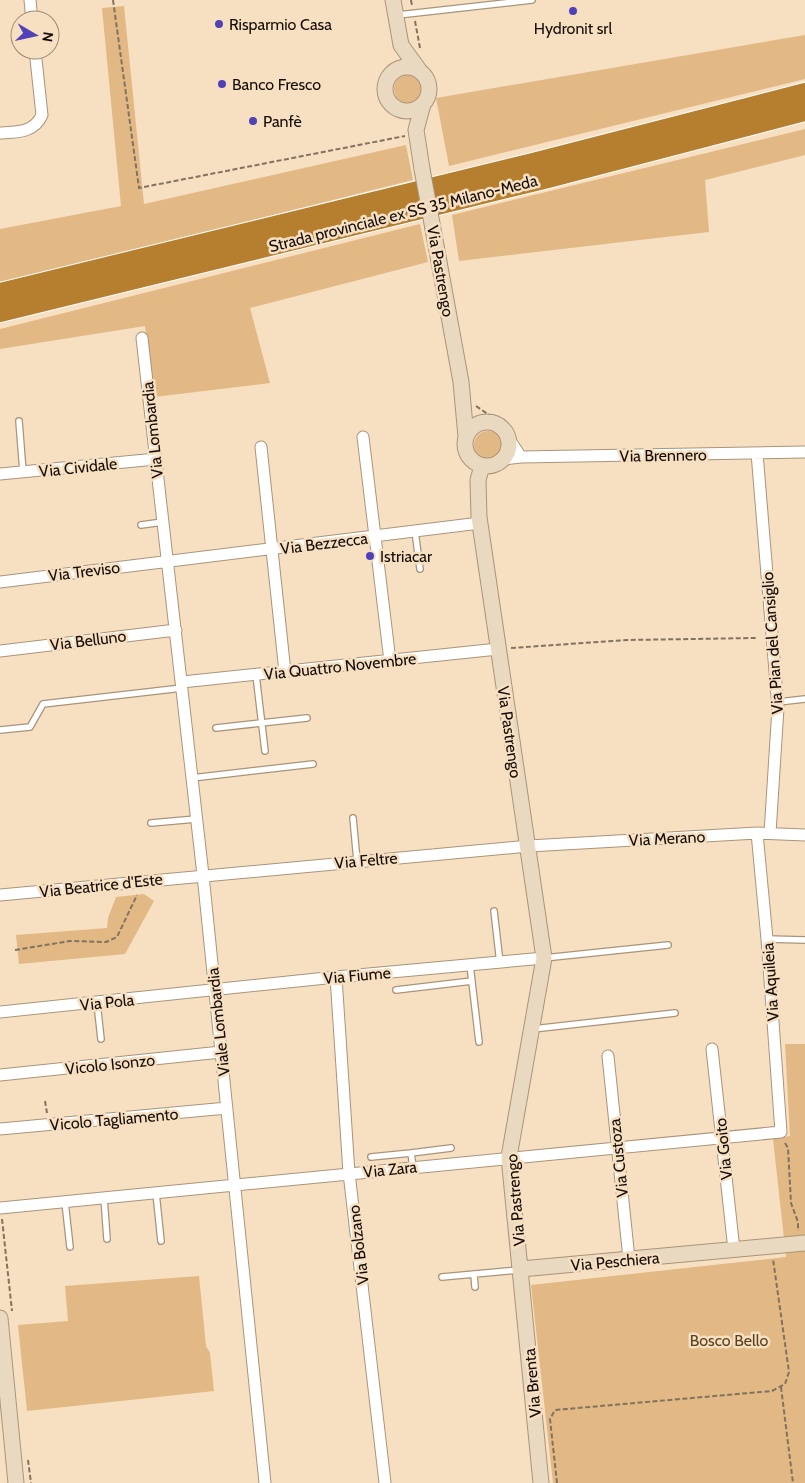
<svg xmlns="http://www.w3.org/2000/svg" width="805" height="1483" font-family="Cabin,sans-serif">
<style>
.green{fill:#e2b884}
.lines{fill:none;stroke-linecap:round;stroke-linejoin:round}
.lane-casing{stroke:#aa9479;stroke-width:8}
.street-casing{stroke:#aa9479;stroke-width:13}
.secondary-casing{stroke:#aa9479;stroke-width:17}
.highway-casing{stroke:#fff;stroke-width:22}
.path{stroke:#827260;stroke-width:2;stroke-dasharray:5 2.5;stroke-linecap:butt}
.lane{stroke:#fff;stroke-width:5.5}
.street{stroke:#fff;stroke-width:11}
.secondary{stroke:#e9d9c1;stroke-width:15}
.highway{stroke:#b67f30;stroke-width:20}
.secondary-bridge-casing{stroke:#aa9479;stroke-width:17;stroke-linecap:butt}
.secondary-bridge{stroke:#e9d9c1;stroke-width:15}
.poi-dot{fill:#5041b8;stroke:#f7dfc2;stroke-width:2}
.labels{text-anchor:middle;stroke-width:5;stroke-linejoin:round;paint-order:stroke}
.poi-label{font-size:16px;fill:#140c04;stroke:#f7dfc2;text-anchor:start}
.street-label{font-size:16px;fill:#140c04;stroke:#f7dfc2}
.park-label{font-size:16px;fill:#5a401d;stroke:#f7dfc2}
</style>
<rect width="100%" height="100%" fill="#f7dfc2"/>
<path class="green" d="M124 6 144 204 406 145 413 180 0 283V229L121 206 102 8Z
M805 35V79L449 166 436 98Z
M394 89a14 14 0 1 1 28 0a14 14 0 1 1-28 0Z
M805 129V155L705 180 709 232 459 261 452 215Z
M420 224 428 262 250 308 270 383 154 397 145 326 0 349V329Z
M474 445a14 14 0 1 1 28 0a14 14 0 1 1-28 0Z
M144 894 154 901 125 954 19 964 16 935 107 928 108 918 116 897Z
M785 1044H805V1483H553L531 1285 786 1257 773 1139 790 1136Z
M199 1276 206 1346 210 1353 214 1391 27 1411 18 1325 68 1321 65 1286Z"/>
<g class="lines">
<g class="lane-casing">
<path id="lane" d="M398 15 532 0
M19 421 23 472
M141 525 163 522
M415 531 420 569
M256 675 265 751
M778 702 805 699
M216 728 307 718
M0 730 30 727 43 704 182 688
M192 778 313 764
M353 818 357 861
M151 823 196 819
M494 911 500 963
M767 939 805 940
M544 958 668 945
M470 965 479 1042
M396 990 472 981
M97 1003 101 1039
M533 1029 675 1013
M371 1157 411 1153
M413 1167 411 1153 451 1148
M156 1193 161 1241
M104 1198 107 1239
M65 1202 70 1247
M474 1274 475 1287
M442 1277 519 1270"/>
</g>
<g class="street-casing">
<path id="street" d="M30 0 32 20
M0 133C17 132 34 133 42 115L35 50
M142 338 203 875 265 1483
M507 436 521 457
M363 437 390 661
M261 447 285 672
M757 453 778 708 770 833
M503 459 521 457 805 452
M0 474 156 459
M0 582 480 523
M0 651 176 630
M182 682 498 649
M0 895 529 846 757 833 805 835
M336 977 349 1173 385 1483
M0 1012 336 977 544 958
M712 1049 734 1250
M608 1056 629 1259
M0 1075 221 1052
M0 1129 227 1108
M0 1208 781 1132 767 939 757 833"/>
</g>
<g class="secondary-casing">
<path id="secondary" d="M393 0 401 45 419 70
M385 89a22 22 0 1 1 44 0a22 22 0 1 1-44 0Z
M422 169 416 130 423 104
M433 229 461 382 466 437
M465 444a22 22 0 1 1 44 0a22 22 0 1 1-44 0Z
M482 466 478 480 479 517 544 958 509 1157 541 1483
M521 1269 805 1243
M0 1318 16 1483"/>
</g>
<g class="highway-casing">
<path id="highway" d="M0 293 533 163 805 93
M0 312 548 178 805 111"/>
</g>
<path class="path" d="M113 0 139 188 405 136
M411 0 412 6
M415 21 420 48
M431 76 433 96
M476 406 505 426
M511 648 627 640 756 638
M15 950 70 941 106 942 117 937 137 895
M45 1101 47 1113
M785 1143 788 1148 791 1203 798 1222V1231
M2 1219 12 1311
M781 1387 793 1483
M28 1460 31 1483
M557 1483 550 1419 555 1410 772 1391 785 1384 789 1372 773 1259"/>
<use href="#lane" class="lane"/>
<use href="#street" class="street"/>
<use href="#secondary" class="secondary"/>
<use href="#highway" class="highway"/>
<g class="secondary-bridge-casing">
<path id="secondary-bridge" d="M422 169 433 229"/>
</g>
<use href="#secondary-bridge" class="secondary-bridge"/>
</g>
<g class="poi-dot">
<circle cx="573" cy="11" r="5"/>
<circle cx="219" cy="24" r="5"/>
<circle cx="222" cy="84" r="5"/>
<circle cx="253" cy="121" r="5"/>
<circle cx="370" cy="556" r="5"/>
</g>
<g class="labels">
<g class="poi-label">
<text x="229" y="30">Risparmio Casa</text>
<text x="573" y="34" text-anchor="middle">Hydronit srl</text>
<text x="232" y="90">Banco Fresco</text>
<text x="263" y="127">Panfè</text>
<text x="380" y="562">Istriacar</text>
</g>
<g class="street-label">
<text transform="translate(403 213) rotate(-14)" y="6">Strada provinciale ex SS 35 Milano-Meda</text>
<text transform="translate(441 271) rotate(80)" y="6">Via Pastrengo</text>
<text transform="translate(152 430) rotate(-96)" y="6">Via Lombardia</text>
<text transform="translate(663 455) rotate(-1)" y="6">Via Brennero</text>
<text transform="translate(78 467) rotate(-6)" y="6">Via Cividale</text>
<text transform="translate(324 543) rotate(-7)" y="6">Via Bezzecca</text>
<text transform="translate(84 571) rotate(-7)" y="6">Via Treviso</text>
<text transform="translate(88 640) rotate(-7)" y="6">Via Belluno</text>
<text transform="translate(772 643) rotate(-94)" y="6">Via Pian del Cansiglio</text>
<text transform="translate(340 666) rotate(-6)" y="6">Via Quattro Novembre</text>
<text transform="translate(510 732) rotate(82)" y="6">Via Pastrengo</text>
<text transform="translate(667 838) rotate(-3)" y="6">Via Merano</text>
<text transform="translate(366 860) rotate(-5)" y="6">Via Feltre</text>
<text transform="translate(101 885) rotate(-6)" y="6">Via Beatrice d'Este</text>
<text transform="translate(357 975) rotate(-5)" y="6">Via Fiume</text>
<text transform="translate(770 982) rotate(-94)" y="6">Via Aquileia</text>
<text transform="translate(107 1002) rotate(-6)" y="6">Via Pola</text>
<text transform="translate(218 1022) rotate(-96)" y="6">Viale Lombardia</text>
<text transform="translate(110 1064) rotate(-6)" y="6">Vicolo Isonzo</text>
<text transform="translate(114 1119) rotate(-5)" y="6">Vicolo Tagliamento</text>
<text transform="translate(723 1149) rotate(-96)" y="6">Via Goito</text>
<text transform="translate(618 1158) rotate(-96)" y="6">Via Custoza</text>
<text transform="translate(390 1169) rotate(-6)" y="6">Via Zara</text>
<text transform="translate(515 1200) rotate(-95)" y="6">Via Pastrengo</text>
<text transform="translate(358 1245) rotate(-97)" y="6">Via Bolzano</text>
<text transform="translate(615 1261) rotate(-5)" y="6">Via Peschiera</text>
<text transform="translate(532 1383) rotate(-95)" y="6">Via Brenta</text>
</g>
<g class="park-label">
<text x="729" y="1346">Bosco Bello</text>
</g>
</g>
<g transform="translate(35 35) rotate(99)"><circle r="24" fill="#f7dfc2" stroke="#9c8b76"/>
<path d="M0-4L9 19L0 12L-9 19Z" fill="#5041b8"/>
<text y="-8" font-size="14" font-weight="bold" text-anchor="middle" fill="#140c04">N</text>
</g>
</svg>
